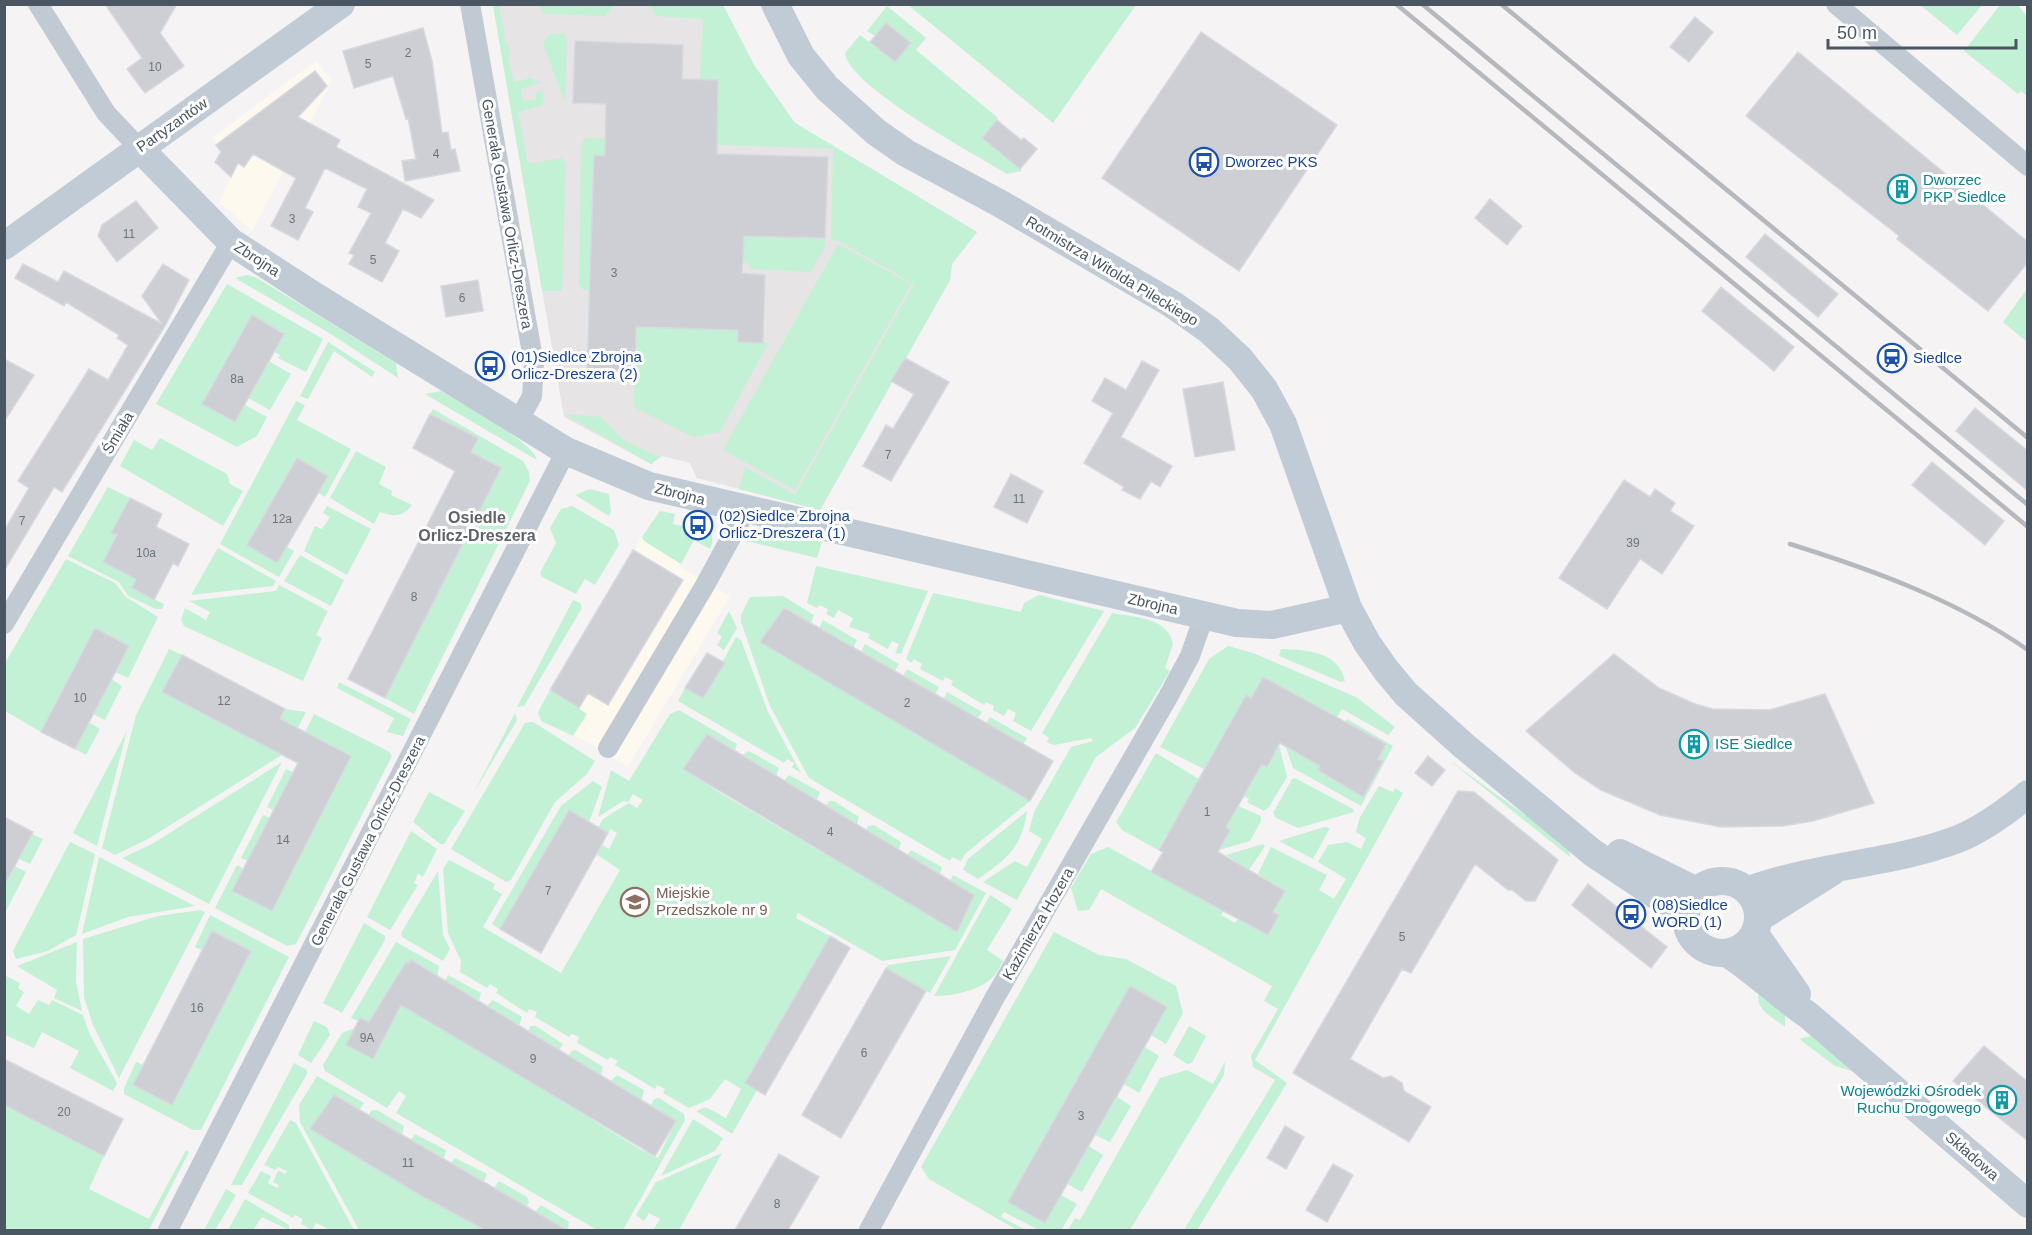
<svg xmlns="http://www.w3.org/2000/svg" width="2032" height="1235" font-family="Helvetica,sans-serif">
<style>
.commercial{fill:#fdf9ef}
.education{fill:#e6e4e5}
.green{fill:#c3f1d5}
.building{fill:#cdcfd5;stroke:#d7d9de;stroke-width:1.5}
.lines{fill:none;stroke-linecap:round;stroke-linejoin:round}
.street{stroke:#c1cad2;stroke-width:20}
.secondary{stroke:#c1cbd6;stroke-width:28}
.rail{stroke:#b5b8bd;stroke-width:4.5}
.labels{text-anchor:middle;stroke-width:6;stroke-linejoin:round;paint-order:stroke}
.number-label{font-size:12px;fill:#6b747e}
.street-label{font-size:15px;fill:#4a5661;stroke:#fff}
.transit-label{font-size:15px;fill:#164399;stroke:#fff;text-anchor:start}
.culture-label{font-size:15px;fill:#0d838f;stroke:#fff;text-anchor:start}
.education-label{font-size:15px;fill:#785e54;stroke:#fff;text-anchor:start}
.neighbourhood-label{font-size:16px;font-weight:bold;fill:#5f6368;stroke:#fff}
</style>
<rect width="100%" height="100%" fill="#f5f3f3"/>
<path class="commercial" d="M317 60 332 81 252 231 219 202 235 169 217 159 222 153 212 138Z
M642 537 681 564 679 566 730 596 628 767 589 743 541 721 538 712Z"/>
<path class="education" d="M493 5H723L754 65 795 123 977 232 952 264 950 280 820 510 697 478 690 463 662 456 651 464 564 417Z"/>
<path class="green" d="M493 5H499L506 44H508L511 56 508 57 514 82 531 78 540 83 521 89 523 101 536 100 535 93 542 90 544 100 541 106 518 112 528 164 561 158 566 163 562 291H542Z
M538 5H614L605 16 545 14Z
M649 5H723L754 65 795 123 977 232 952 264 950 280 820 510 739 489 745 467 795 495 914 284 839 241 831 240 833 149 672 143 717 119 718 80 700 79 703 19 656 16Z
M908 5H1136L1053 123Z
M1920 5H1982L1957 35Z
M2000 5H2018L2027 17V96L2021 91 2018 94 1964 51Z
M887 6 926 38 916 50 998 118 982 138 1022 171 1007 174C976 155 848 86 845 53L860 35 895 62 911 43 886 23 875 36 867 31Z
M564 33 567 41 565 102 543 44 550 34Z
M586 138H611L590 290H583L579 284 581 144Z
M639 232 825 238V246L811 272 753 269 747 263 638 257Z
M838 244 911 284 795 490 723 450Z
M247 275 257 278 396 363 398 378 326 331 235 278Z
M227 284 323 339 306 372 278 358 280 355 274 352 284 333 253 316 202 404 234 422 245 405 267 417 257 436 237 447 156 404Z
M2027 289V342L2003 322Z
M637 317 671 328 738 330V342L768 343 720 432 693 437 634 407Z
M328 342 375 372 372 377 334 351 308 399 300 396Z
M269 361 291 374 270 410 248 398Z
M441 391C460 403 533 441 537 460L425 394Z
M296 401 305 405 297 420 351 449 325 497 318 493 328 476 296 459 247 545 277 563 287 547 294 551 279 577 220 544Z
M433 409 523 461 529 472 530 481 414 714 385 698 501 468 471 452 477 438 430 414Z
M564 414 601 417 623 440 660 457 651 464Z
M160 438 227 474 230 484 243 491 223 526 120 466 134 440 152 450Z
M356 451 386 467 379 484 392 491 391 495 412 505C403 517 394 517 380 512L374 524 330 498Z
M108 487 130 498 111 532 117 535 103 562 136 579 132 588 164 604 162 609H156L128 596 119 582 68 556Z
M590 489 609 494 611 512 609 516 575 495Z
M327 506 371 529 347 575 304 551 315 526 322 529 330 517 323 513Z
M572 506 614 530 619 545 595 585 585 579 576 594 542 577 540 573 556 543 550 528 561 509Z
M660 511 675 514 673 524 695 529 698 520C710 525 716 536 710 549L694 540 681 564 644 541 642 537Z
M774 532 822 542 817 558 746 541Z
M218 548 276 581 273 586 191 595Z
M300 555 344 580 331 606 284 581Z
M66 559 115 583 126 597 158 617 128 678 115 672 128 645 95 628 41 732 5 711V663Z
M816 566 928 591 901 654 895 653 899 644 892 641 888 649 868 638 870 634 849 627 853 618 838 610 834 618 826 614 828 609 819 605 817 608 807 603Z
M279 585 328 611 316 635 322 638 303 681 184 626 181 620 185 608 206 620 210 612 189 601 276 591Z
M933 593 1021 612 1024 603 1039 595 1104 611 1031 731 1013 721 1016 713 1008 709 1004 716 993 710 994 706 986 702 984 705 951 685 953 681 945 677 943 681 920 669 922 664 914 659 911 663 906 659Z
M783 596 814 615 811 623 784 608 760 642 1030 801 965 854 961 861 952 857 950 861 809 778 770 706 741 622V615L750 597Z
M573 600 580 603 582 608 524 706 517 707Z
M729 611 737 628 724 650 717 645 722 637 717 633Z
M1112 613C1134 617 1169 618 1173 644L1165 668 1170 671 1135 728 1096 757 1017 900 983 882 1015 861 1027 867 1042 839 1029 831 1034 812 1071 747 1093 741 1091 738 1054 745 1047 742 1049 738 1042 733Z
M823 620 857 640 853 648 819 628Z
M736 637 741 640 768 712 801 773 792 767 794 763 787 759 784 763 678 701 685 688 703 698Z
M865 644 899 664 895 671 861 652Z
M1228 646 1253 653 1356 697 1395 727 1388 735 1342 709 1336 719 1263 677 1251 698 1246 695 1204 769 1160 747 1209 659Z
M169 649 182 655 163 693 266 746 285 709 306 712 285 753 148 839 115 855 102 848 136 715Z
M1281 649C1306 650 1339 651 1345 681L1341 682 1279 656Z
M907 669 939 687 935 695 903 676Z
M111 679 122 686 105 720 93 714Z
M339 682 411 719 403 736 387 732 394 718 337 688Z
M550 690 587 714 573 736 541 721 538 712Z
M947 692 982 712 977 719 943 700Z
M679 710 737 744 735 750 707 734 683 768 720 793 957 931 974 895 950 881 953 875 986 893 955 950 882 961 798 913 796 918 830 936 745 1083 757 1090 732 1134 696 1111 706 1107 726 1118 741 1089 725 1079 710 1099 689 1108 663 1093 665 1089 657 1085 655 1089 615 1065 618 1061 610 1057 608 1060 577 1043 579 1037 572 1034 569 1037 535 1017 537 1012 529 1009 527 1013 496 993 498 989 490 984 487 988 460 972 461 961 448 933 443 869 449 860 495 884 493 889 502 894 483 927 561 973 620 870 596 854 602 845 609 849 617 833 611 829 608 833 598 828 603 819 629 803 637 808 643 800 633 794 628 802 623 801 598 817 611 770 629 781 670 714Z
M515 713 517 720 473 794Z
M314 714 388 751 392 756 296 944 287 946 215 908 237 865 244 869 232 892 272 911 351 756 312 736 295 752Z
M990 717 1027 738 1023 745 985 724Z
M1347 719 1393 746 1361 806 1293 768 1285 745 1320 766 1318 770 1331 778 1382 761 1345 722Z
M89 722 100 729 86 755 75 749Z
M533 722 595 761 587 774 555 802 511 880 506 882 451 849 525 723Z
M127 731 97 846 73 833Z
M1279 745 1287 777 1269 807 1264 811 1247 802 1249 799 1244 796 1262 764 1267 766Z
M749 751 779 768 776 776 742 755Z
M1156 753 1199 779 1177 818 1172 837 1166 835 1158 850 1122 830 1116 822Z
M1449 760 1568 846 1570 857Z
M282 762 209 904 122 858 152 844Z
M286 769 293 772 274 810 267 807Z
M789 775 820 792 817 800 784 781Z
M1295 778 1353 809 1354 812 1298 828 1276 818 1273 813 1292 779Z
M593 781 602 787 589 822 569 811 500 929 492 924 561 806Z
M1379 786 1393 792 1395 788 1403 793 1255 1060 1287 1083 1197 1230H1184L1275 1080 1253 1067 1251 1056 1278 1009 1264 1001 1272 986 1101 889 1089 910 1078 911 1071 888 1091 854 1108 847 1224 911 1221 915 1235 923 1238 919 1268 935 1279 916 1273 912 1285 891 1258 874 1271 847 1327 875 1319 890 1334 899 1346 879 1318 862 1328 845 1347 842 1361 849 1366 838 1356 832 1360 817Z
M429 792 465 811 444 844H440L413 822Z
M829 801H834L859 817 857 824 826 806Z
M1238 806 1261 816V821L1250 841 1219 850 1230 830 1226 827Z
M1027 811C1022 848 1007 859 978 879L963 870 968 859Z
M263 815 270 818 248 861 241 858Z
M874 825 901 842 899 850 866 830 868 826Z
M1324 827 1330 828 1313 859 1279 841Z
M411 831 437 849 423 877 418 874 414 883 418 885 390 930 367 917Z
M32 834 43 839 30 864 19 859Z
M70 842 95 854 76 935 48 951 16 959 13 951Z
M1263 844 1265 846 1249 870 1226 855Z
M911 850 942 867 940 874 907 855Z
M99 857 195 906 128 917 82 934Z
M15 866 26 872 5 913V886Z
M438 871 443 935 450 949 443 961 402 937 401 933Z
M990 895 1012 909 987 950 1003 961C1000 966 997 973 993 977 979 991 952 996 934 996Z
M201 910 205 912 119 1078 93 1025 84 997 83 939 158 916Z
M210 915 289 957 201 1130H193L124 1094V1088L136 1062 143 1065 133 1085 172 1105 251 951 212 931 202 950 195 947Z
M364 923 385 936V940L342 1013 323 1003Z
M1054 932 1099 955 1126 959 1176 986 1183 1013 1166 1044 1151 1035 1167 1007 1130 986 1008 1202 1045 1223 1061 1195 1077 1204 1061 1230H1039L1004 1212 1001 1217 1026 1230H1017L929 1179 921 1167Z
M77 942 76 981 82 1011 54 998 57 990 17 966Z
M396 942 439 966 437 976 410 961 387 994 638 1148 658 1158 676 1121 651 1105 654 1099 659 1098 684 1114 685 1120 623 1230H597L396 1113 406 1096 399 1091 387 1108 325 1071 323 1065 342 1033 355 1028 346 1045 373 1059 387 1031 361 1018 358 1021 351 1018Z
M951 956 930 993 886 968 888 965Z
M448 975 481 993 479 1001 445 981Z
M6 976 20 983 18 988 24 992 16 1006 29 1014 38 1000 49 1005 52 1000 83 1015 90 1035 117 1083 113 1091 70 1068 79 1051 42 1032 34 1048 5 1035Z
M1759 993 1785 1013V1027C1774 1018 1754 1009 1759 993Z
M493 1000 522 1017 519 1026 487 1006Z
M314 1021 327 1027 330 1035 311 1063 298 1055Z
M531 1026H536L563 1044 559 1050 528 1031Z
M1189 1026 1206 1036 1192 1063 1187 1064 1173 1055Z
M1811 1036 1852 1071 1835 1066 1799 1039Z
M1145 1047 1159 1056 1139 1093 1124 1084Z
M576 1050 603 1067 601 1075 569 1056 571 1051Z
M1225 1062 1224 1075 1130 1230H1068L1075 1218 1080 1220 1160 1078 1187 1070 1213 1084Z
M294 1063 307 1070V1074L242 1185H231Z
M617 1075 644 1090 642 1100 611 1081Z
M317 1076 364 1103 359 1110 334 1095 311 1129 485 1230H359L300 1122 299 1105Z
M1117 1097 1131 1106 1110 1142 1095 1135Z
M4 1105 104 1156 89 1189 149 1219 186 1150 189 1152 149 1230H5Z
M372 1110H377L404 1126 402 1135 368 1115Z
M693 1119 723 1138 715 1151 661 1176Z
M290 1120 296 1123 354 1230H331L316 1223 312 1230 301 1224 303 1219 295 1215 293 1218 248 1193 261 1171 271 1176 268 1183 277 1188 279 1185 273 1182 278 1171 286 1174 287 1171 278 1167 275 1170 264 1165Z
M415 1134 446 1150 444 1159 411 1140Z
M1089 1146 1103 1155 1082 1192 1067 1184Z
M722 1153 679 1230H653L660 1219 649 1213 644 1221 636 1215 656 1182Z
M455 1158 487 1174 484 1182 451 1163Z
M499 1181 527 1197 529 1202 526 1207 494 1188Z
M226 1189 236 1195 215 1230H204Z
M245 1199 289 1225V1230L262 1217 253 1230H228Z
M541 1205 569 1222 568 1230 535 1212Z"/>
<path class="building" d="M105 4H177L160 33 184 66 145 93 127 69 142 58Z
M1695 17 1713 32 1689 62 1670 47Z
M886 23 911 43 895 62 870 42Z
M423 28 432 61 442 133 448 132 451 150 455 149 460 171 405 181 402 161 416 159 408 118 406 119 393 76 354 88 343 51Z
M1201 32 1337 125 1239 271 1102 178Z
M575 41 683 45 682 79 718 80 717 154 828 157 825 238 744 236 742 273 765 275 763 343 738 342V330L636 327 635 374 587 372 594 155 605 156 606 104 573 103Z
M1798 52 2028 242V262L1988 311 1897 239 1899 236 1880 221 1746 116Z
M315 71 327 86 298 117 340 140 336 147 434 200 421 218 403 209 385 243 399 251 382 282 349 264 354 255 349 253 371 213 358 207 367 189 325 168 305 208 313 212 298 240 271 226 296 178 253 154 244 167 238 163 231 177 215 162 221 152 216 145Z
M997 120 1021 140 1024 138 1037 149 1020 169 982 138Z
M1490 199 1522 226 1507 245 1475 218Z
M136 201 158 228 117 262 98 236 102 225Z
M1765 234 1838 294 1818 317 1746 257Z
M23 264 58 282 64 271 162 324 142 296 163 264 189 280 165 326 62 492 54 487 4 571V531L29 488 18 481 89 369 108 380 128 345 117 338 119 335 66 302 64 306 15 278Z
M478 280 483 311 446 317 441 286Z
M1721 287 1794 347 1774 371 1702 311Z
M252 315 284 334 235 422 202 404Z
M905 358 949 382 891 481 863 466 886 425 893 429 914 394 891 381Z
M4 359 34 375 4 422Z
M1142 361 1159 370 1121 437 1172 466 1160 487 1151 481 1140 499 1122 490 1124 487 1084 463 1113 413 1092 401 1105 378 1126 390Z
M1223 382 1235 450 1195 457 1183 389Z
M1975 408 2028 451V491L1956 431Z
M430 414 478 438 471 452 501 468 385 698 348 679 455 471 413 448Z
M297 458 328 476 277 563 247 545Z
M1932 462 2004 521 1985 545 1912 485Z
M1011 474 1043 491 1027 523 994 507Z
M1624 480 1650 497 1655 489 1675 503 1670 511 1694 526 1662 574 1640 559 1607 609 1559 578Z
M130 498 162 514 156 527 189 544 178 566 173 563 154 600 132 588 136 579 103 562 117 535 111 533Z
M633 550 683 580 608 705 588 693 579 708 550 690Z
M784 608 1053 761 1030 801 760 642Z
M95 628 129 646 75 749 41 732Z
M707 653 725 663 703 698 685 688Z
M1614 654 1659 688 1695 704 1713 709 1769 710 1825 694 1874 803 1813 821 1783 826 1721 827 1660 815 1601 790 1575 773 1526 731Z
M182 655 285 709 280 719 351 756 272 911 232 891 298 763 162 692Z
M1263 677 1386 744 1378 759 1383 761 1363 797 1318 770 1320 766 1280 743 1267 767 1262 764 1226 827 1230 830 1218 852 1285 891 1273 912 1279 915 1268 935 1151 872 1163 852 1159 850 1222 738 1246 695 1251 698Z
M707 734 974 895 957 932 683 769Z
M1428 756 1445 770 1432 786 1415 773Z
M1458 791 1474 792 1558 860 1535 901H1526L1512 890H1508L1475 864 1411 973 1402 969 1350 1059 1383 1078 1391 1076 1402 1083 1404 1091 1431 1107 1409 1142 1293 1073Z
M569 810 608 833 541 953 500 929Z
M4 817 33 832 4 886Z
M1588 884 1667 947 1651 968 1572 905Z
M212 931 251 951 172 1105 133 1085Z
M830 936 850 948 765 1095 745 1083Z
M411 960 676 1121 655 1156 401 1005 373 1059 346 1045 360 1018 369 1022 406 962 408 964Z
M886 968 926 991 841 1138 802 1115Z
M1130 986 1167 1007 1045 1223 1008 1202Z
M1984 1046 2028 1082V1141L1953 1081Z
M4 1059 123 1119 104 1156 4 1105Z
M334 1095 411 1140 567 1230H485L420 1195 310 1129Z
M1285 1126 1304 1137 1286 1169 1267 1158Z
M779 1154 819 1177 788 1230H735Z
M1333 1164 1353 1175 1327 1222 1306 1210Z"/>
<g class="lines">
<path class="street" d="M38 4 106 113 139 148
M470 4 534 364 532 396 519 420
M1836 4 2028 166
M4 624 231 242
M608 748 704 587 746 510
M168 1230 566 451
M869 1230 994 999 1168 697 1190 656 1204 616"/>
<path class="secondary" d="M775 4 801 56 827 88 876 132 906 153 1001 204 1172 304 1209 330 1240 359 1264 389 1283 424 1348 608 1367 643 1386 670 1406 694 1463 745 1593 853 1686 915
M139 148 231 242 316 297 566 451 649 486 1237 623 1272 625 1348 608
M4 246 341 4
M1620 853 1697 891
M1686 917a36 36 0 1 1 72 0a36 36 0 1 1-72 0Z
M1747 891C1815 865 1890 865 1958 839 1983 829 2006 812 2028 794
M1759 918 1832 872
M1755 934 1797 994
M1727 953C1756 972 1779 995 1808 1015L2028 1204"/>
<path class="rail" d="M1396 4 2028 527
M1422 4 2028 505
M1501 4 2028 438
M1790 544C1873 570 1956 600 2028 650"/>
</g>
<defs>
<g id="bus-ring" transform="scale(1.5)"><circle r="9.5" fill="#fff" stroke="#1a4fb4" stroke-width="1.5"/><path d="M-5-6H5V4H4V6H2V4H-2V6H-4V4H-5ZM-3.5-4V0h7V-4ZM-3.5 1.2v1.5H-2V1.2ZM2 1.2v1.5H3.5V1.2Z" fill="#1a4fb4"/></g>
<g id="building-ring" transform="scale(1.5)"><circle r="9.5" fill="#fff" stroke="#0f9aa8" stroke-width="1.5"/><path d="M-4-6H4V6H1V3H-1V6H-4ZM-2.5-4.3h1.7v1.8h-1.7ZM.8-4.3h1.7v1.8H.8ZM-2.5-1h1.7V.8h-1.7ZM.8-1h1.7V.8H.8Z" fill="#0f9aa8"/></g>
<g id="station-ring" transform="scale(1.5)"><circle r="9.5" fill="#fff" stroke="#1a4fb4" stroke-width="1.5"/><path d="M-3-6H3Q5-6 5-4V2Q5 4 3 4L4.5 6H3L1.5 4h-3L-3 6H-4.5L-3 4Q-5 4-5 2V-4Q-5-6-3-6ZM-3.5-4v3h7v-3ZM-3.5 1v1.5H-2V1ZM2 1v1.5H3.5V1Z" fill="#1a4fb4"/></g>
<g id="school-ring" transform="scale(1.5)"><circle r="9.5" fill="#fff" stroke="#8d6e63" stroke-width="1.5"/><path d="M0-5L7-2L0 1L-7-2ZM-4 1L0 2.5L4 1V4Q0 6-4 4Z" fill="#8d6e63"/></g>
</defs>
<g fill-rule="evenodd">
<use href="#bus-ring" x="1204" y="162"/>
<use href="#building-ring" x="1902" y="189"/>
<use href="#station-ring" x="1892" y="358"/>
<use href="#bus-ring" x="490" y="366"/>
<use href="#bus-ring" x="698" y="525"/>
<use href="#building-ring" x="1694" y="744"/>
<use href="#school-ring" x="635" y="902"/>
<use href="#bus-ring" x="1631" y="914"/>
<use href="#building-ring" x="2002" y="1100"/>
</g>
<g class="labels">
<g class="number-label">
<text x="408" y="57">2</text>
<text x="368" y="68">5</text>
<text x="155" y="71">10</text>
<text x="436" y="158">4</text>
<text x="292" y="223">3</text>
<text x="129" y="238">11</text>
<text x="373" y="264">5</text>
<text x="614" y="277">3</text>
<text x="462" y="302">6</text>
<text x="237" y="383">8a</text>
<text x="888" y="459">7</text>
<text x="1019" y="503">11</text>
<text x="282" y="523">12a</text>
<text x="22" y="525">7</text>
<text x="1633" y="547">39</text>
<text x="146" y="557">10a</text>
<text x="414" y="601">8</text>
<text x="80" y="702">10</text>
<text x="224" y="705">12</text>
<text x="907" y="707">2</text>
<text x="1207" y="816">1</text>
<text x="830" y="836">4</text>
<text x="283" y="844">14</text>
<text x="548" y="895">7</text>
<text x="1402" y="941">5</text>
<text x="197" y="1012">16</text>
<text x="367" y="1042">9A</text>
<text x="864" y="1057">6</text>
<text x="533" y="1063">9</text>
<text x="64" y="1116">20</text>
<text x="1081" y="1120">3</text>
<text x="408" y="1167">11</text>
<text x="777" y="1208">8</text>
</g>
<g class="street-label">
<text transform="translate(172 125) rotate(-35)" y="5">Partyzantów</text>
<text transform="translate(507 214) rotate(80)" y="5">Generała Gustawa Orlicz-Dreszera</text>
<text transform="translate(257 259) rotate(33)" y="5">Zbrojna</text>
<text transform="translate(1112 271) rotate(31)" y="5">Rotmistrza Witolda Pileckiego</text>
<text transform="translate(118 433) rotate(-59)" y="5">Śmiała</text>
<text transform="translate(680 494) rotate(14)" y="5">Zbrojna</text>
<text transform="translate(1153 604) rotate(13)" y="5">Zbrojna</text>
<text transform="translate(368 841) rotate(-63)" y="5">Generała Gustawa Orlicz-Dreszera</text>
<text transform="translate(1038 924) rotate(-60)" y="5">Kazimierza Hozera</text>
<text transform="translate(1972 1156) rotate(41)" y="5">Składowa</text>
</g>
<g class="transit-label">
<text x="1225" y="167">Dworzec PKS</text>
<text x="511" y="362">(01)Siedlce Zbrojna<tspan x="511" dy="17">Orlicz-Dreszera (2)</tspan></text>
<text x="1913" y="363">Siedlce</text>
<text x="719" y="521">(02)Siedlce Zbrojna<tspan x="719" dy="17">Orlicz-Dreszera (1)</tspan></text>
<text x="1652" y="910">(08)Siedlce<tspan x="1652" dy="17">WORD (1)</tspan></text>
</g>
<g class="culture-label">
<text x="1923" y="185">Dworzec<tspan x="1923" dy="17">PKP Siedlce</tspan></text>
<text x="1715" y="749">ISE Siedlce</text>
<text x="1981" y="1096" text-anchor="end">Wojewódzki Ośrodek<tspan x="1981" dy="17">Ruchu Drogowego</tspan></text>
</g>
<g class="education-label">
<text x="656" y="898">Miejskie<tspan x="656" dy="17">Przedszkole nr 9</tspan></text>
</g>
<g class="neighbourhood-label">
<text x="477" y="523">Osiedle<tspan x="477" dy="18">Orlicz-Dreszera</tspan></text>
</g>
</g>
<rect width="2032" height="1235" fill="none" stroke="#4a5661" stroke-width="12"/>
<path d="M1828 39v9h188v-9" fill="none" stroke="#4a5661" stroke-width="3"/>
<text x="1837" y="39" font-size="18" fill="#4a5661" stroke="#ffffff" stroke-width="4.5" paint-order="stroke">50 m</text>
</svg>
